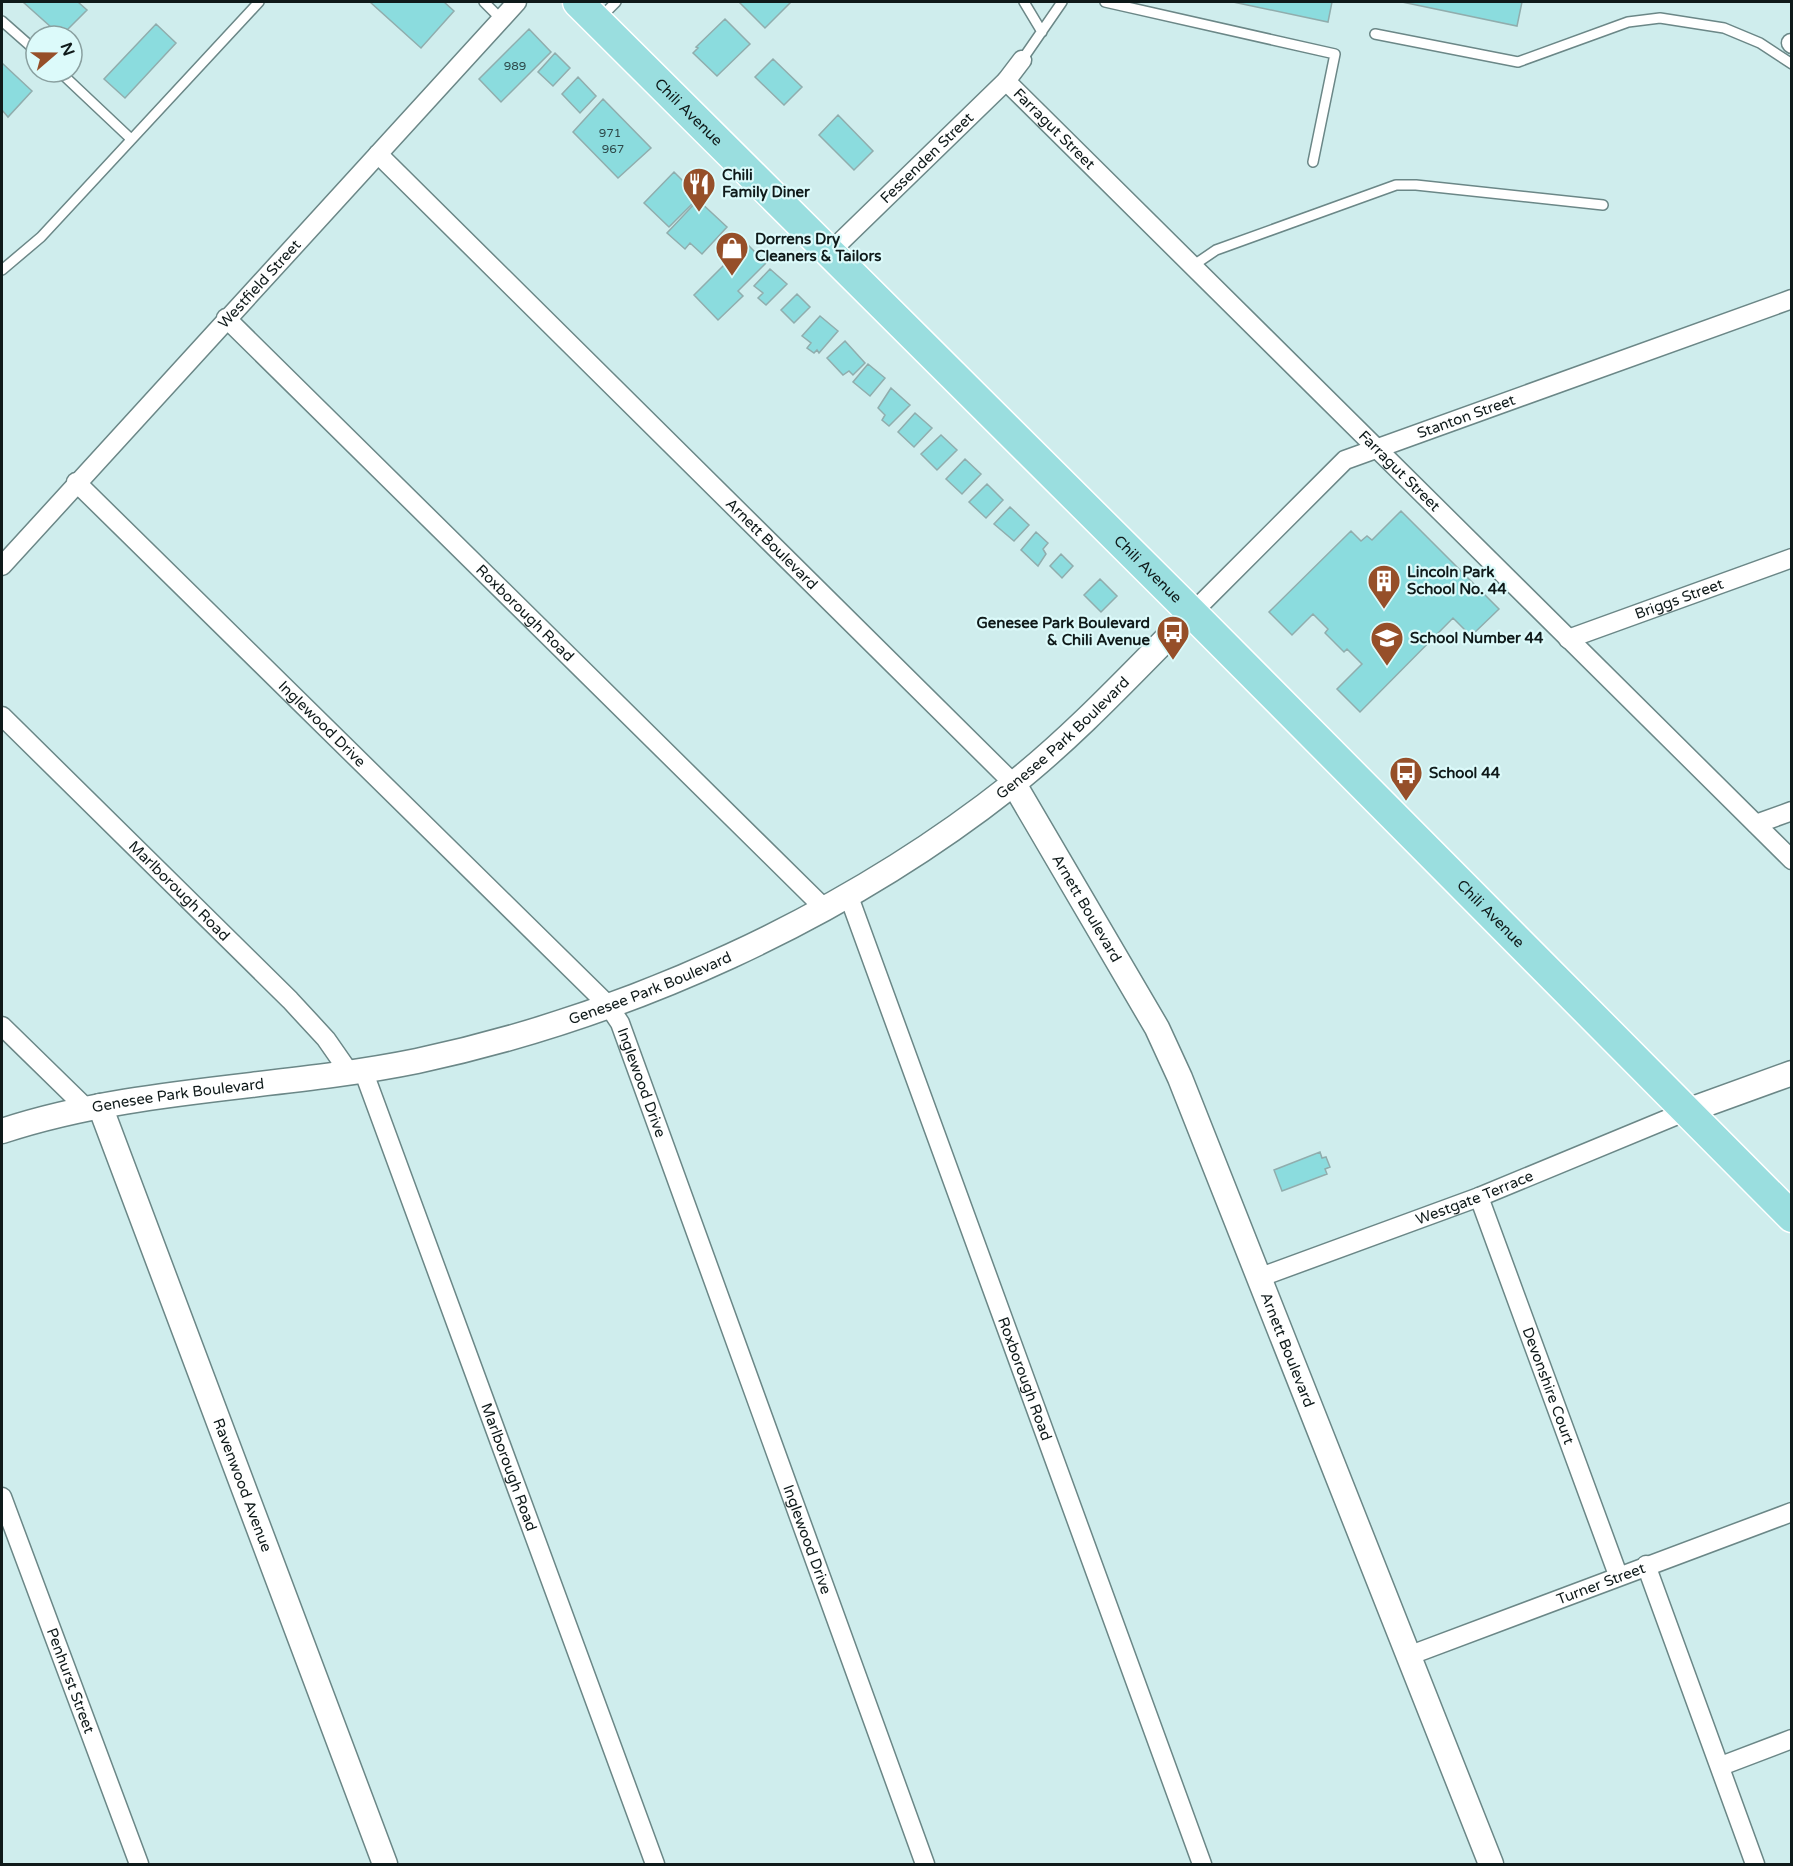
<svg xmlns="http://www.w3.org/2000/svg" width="1793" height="1866" font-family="'Varela Round',sans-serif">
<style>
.building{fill:#8bdcde;stroke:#90adad;stroke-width:1.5}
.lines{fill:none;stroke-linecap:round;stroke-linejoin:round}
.service-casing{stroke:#6b8787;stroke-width:12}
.minor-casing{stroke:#6b8787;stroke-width:21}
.tertiary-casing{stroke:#6b8787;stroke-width:27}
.primary-casing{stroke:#fff;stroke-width:33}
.service{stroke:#fff;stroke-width:9}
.minor{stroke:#fff;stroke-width:18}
.tertiary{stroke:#fff;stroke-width:24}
.primary{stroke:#9adedf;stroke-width:30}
.labels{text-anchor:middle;stroke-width:4.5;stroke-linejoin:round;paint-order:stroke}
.number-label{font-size:12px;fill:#2e4a4b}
.street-label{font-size:15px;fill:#0f1a1a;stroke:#dcfafa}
.poi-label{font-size:15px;font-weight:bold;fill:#0f1a1a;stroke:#dcfafa;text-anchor:start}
</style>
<rect width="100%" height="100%" fill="#cfeded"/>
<path class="building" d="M23 2H78L87 10 61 36Z
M370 2H444L454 11 421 48Z
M739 2H791L765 28Z
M1233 2H1332L1328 22Z
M1402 2H1522L1517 26Z
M725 19 750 44 717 76 693 53 698 48 696 47Z
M156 24 176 43 125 98 104 79Z
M529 29 551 52 501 102 479 79Z
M555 53 570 68 553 86 538 72Z
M773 59 802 87 784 105 755 77Z
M2 63 32 91 8 117 2 110Z
M578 77 596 96 580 113 562 94Z
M603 99 651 148 618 178 573 132Z
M838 115 873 151 854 170 819 135Z
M674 172 699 197 669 227 644 203Z
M698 200 727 227 702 254 690 243 685 249 667 233Z
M746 243 766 263 738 291 743 296 718 320 694 295Z
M770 269 787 284 766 305 758 298 763 293 754 286Z
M797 294 810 307 794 323 781 310Z
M820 316 838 331 819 353 817 350 814 353 807 348 811 343 802 336Z
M845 341 865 363 853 375 849 371 843 375 827 358Z
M868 364 885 378 870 396 853 382Z
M891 388 910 405 889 426 882 420 885 415 878 408Z
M915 413 932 428 914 447 898 432Z
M941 435 957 450 937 470 921 454Z
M965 459 981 474 962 494 946 479Z
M987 484 1003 500 986 518 969 502Z
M1010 507 1029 525 1014 541 994 524Z
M1401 511 1499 609 1471 636 1453 618 1360 712 1337 689 1362 664 1347 649 1344 652 1325 633 1328 629 1313 614 1292 635 1269 612 1351 531 1361 541 1367 536 1372 540Z
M1036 532 1048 543 1043 549 1046 554 1038 566 1021 550Z
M1061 554 1073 566 1062 578 1050 566Z
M1100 579 1117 596 1101 612 1084 595Z
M1320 1152 1322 1158 1326 1157 1330 1167 1325 1169 1327 1174 1282 1191 1274 1170Z"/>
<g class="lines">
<g class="service-casing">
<path id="service" d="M484 2 501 19
M1024 2 1042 32
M1105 2 1335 54 1313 162
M599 19 616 2
M2 21 36 51
M1375 34 1518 62 1628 22 1660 18 1724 28 1760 43 1792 64
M1022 60 1062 2
M60 72 131 139
M1191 267 1216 250 1396 185H1416L1603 205
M2 270 41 237 259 2"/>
</g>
<g class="minor-casing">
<g id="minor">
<path d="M1791 43 1792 44"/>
<path id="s1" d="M1006 81 1792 860"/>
<path id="s2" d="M378 154 1014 784"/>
<path id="s3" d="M830 252 1006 81 1022 60"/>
<path id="s4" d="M226 318 824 908"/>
<path id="s5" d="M76 482 608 1005 620 1023 925 1864"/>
<path id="s6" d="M2 566 517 2"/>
<path id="s7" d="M1192 613 1345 460 1792 299"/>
<path id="s8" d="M1568 639 1792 558"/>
<path id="s9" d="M2 716 290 1000 326 1039 349 1072"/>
<path d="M1756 824 1792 811"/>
<path id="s10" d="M848 894 1202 1864"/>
<path d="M2 1026 86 1108"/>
<path id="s11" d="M363 1070 655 1864"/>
<path id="s12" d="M1479 1197 1618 1575"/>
<path id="s13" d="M1258 1278 1479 1197 1687 1111"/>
<path id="s14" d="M2 1497 139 1864"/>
<path d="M1646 1565 1755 1864"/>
<path id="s15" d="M1408 1656 1792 1512"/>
<path d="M1721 1766 1792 1739"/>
</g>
</g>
<g class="tertiary-casing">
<g id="tertiary">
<path id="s16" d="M1014 784 1157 1028 1180 1078 1491 1864"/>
<path id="s17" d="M100 1106 385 1864"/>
<path d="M1687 1111 1792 1073"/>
<path id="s18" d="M2 1131C135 1087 280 1089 417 1061 628 1016 844 918 1013 784 1077 733 1134 671 1192 613"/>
</g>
</g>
<g class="primary-casing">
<g id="primary">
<path id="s19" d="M578 2 1192 613 1792 1217"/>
</g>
</g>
<use href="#service" class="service"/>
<use href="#minor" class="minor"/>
<use href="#tertiary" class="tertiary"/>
<use href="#primary" class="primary"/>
</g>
<defs>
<g id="restaurant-pin" transform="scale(1.725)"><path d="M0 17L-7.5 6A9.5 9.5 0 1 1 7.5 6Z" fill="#964f29" stroke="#dcfafa"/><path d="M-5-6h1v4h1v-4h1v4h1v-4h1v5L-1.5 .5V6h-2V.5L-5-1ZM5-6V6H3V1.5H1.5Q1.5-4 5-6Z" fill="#fff"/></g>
<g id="shop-pin" transform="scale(1.725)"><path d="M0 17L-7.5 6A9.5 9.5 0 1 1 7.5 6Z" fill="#964f29" stroke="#dcfafa"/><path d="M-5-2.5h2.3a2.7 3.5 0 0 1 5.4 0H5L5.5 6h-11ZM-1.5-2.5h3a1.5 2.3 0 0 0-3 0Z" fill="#fff"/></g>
<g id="building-pin" transform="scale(1.725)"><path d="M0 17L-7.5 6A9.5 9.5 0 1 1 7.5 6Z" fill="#964f29" stroke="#dcfafa"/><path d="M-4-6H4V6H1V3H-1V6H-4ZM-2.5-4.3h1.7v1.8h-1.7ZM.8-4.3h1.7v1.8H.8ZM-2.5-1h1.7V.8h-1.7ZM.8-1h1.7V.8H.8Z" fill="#fff"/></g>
<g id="bus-pin" transform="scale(1.725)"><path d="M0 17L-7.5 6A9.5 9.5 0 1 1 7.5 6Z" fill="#964f29" stroke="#dcfafa"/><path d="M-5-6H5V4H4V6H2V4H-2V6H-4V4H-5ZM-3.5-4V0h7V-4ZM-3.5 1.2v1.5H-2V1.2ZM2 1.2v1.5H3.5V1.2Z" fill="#fff"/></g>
<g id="school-pin" transform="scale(1.725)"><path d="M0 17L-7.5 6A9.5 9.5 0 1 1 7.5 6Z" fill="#964f29" stroke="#dcfafa"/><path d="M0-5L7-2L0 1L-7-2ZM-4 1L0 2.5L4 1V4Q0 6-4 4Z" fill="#fff"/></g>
</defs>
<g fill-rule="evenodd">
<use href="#restaurant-pin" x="699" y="184"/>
<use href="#shop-pin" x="732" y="248"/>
<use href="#building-pin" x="1384" y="581"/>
<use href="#bus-pin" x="1173" y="632"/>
<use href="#school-pin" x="1387" y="638"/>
<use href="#bus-pin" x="1406" y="773"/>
</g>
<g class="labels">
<g class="number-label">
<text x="515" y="70">989</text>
<text x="610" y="137">971</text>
<text x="613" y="153">967</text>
</g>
<g class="street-label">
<text dy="5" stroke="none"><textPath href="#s19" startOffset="156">Chili Avenue</textPath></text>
<text dy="5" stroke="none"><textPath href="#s1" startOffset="68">Farragut Street</textPath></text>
<text dy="5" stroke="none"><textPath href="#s3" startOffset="135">Fessenden Street</textPath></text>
<text dy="5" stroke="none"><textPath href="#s6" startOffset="382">Westfield Street</textPath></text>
<text dy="5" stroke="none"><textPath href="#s7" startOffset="345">Stanton Street</textPath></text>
<text dy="5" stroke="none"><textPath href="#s1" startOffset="554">Farragut Street</textPath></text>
<text dy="5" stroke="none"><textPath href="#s2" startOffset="554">Arnett Boulevard</textPath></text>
<text dy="5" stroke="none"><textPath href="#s19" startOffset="804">Chili Avenue</textPath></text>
<text dy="5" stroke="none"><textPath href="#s8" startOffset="118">Briggs Street</textPath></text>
<text dy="5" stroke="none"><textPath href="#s4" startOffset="420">Roxborough Road</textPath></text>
<text dy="5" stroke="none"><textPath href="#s5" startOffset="345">Inglewood Drive</textPath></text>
<text dy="5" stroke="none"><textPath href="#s18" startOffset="1152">Genesee Park Boulevard</textPath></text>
<text dy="5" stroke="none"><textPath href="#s9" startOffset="249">Marlborough Road</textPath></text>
<text dy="5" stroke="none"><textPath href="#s16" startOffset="144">Arnett Boulevard</textPath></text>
<text dy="5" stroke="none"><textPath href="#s19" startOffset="1290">Chili Avenue</textPath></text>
<text dy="5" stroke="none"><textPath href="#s18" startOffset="666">Genesee Park Boulevard</textPath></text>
<text dy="5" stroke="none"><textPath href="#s5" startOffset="831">Inglewood Drive</textPath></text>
<text dy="5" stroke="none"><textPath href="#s18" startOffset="180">Genesee Park Boulevard</textPath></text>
<text dy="5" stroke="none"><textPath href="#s13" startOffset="231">Westgate Terrace</textPath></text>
<text dy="5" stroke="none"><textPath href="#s16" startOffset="630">Arnett Boulevard</textPath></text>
<text dy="5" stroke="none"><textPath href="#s10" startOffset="516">Roxborough Road</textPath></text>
<text dy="5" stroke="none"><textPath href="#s12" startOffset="201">Devonshire Court</textPath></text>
<text dy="5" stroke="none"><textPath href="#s11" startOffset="423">Marlborough Road</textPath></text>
<text dy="5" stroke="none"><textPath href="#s17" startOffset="405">Ravenwood Avenue</textPath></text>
<text dy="5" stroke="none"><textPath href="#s5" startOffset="1317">Inglewood Drive</textPath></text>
<text dy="5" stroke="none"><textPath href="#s15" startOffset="206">Turner Street</textPath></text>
<text dy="5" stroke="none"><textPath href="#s14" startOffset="196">Penhurst Street</textPath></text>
</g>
<g class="poi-label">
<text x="722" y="180">Chili<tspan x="722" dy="17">Family Diner</tspan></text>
<text x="755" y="244">Dorrens Dry<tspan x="755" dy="17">Cleaners &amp; Tailors</tspan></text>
<text x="1407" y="577">Lincoln Park<tspan x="1407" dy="17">School No. 44</tspan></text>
<text x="1150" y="628" text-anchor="end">Genesee Park Boulevard<tspan x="1150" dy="17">&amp; Chili Avenue</tspan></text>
<text x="1410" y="643">School Number 44</text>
<text x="1429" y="778">School 44</text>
</g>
</g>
<rect width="1793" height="1866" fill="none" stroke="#0f1a1a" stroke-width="6"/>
<g transform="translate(54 54) rotate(70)"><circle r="28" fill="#dcfafa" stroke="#8aa0a0" stroke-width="1.5"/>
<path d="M0-4.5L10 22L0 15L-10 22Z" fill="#964f29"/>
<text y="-9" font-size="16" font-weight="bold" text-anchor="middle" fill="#0f1a1a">N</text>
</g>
</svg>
